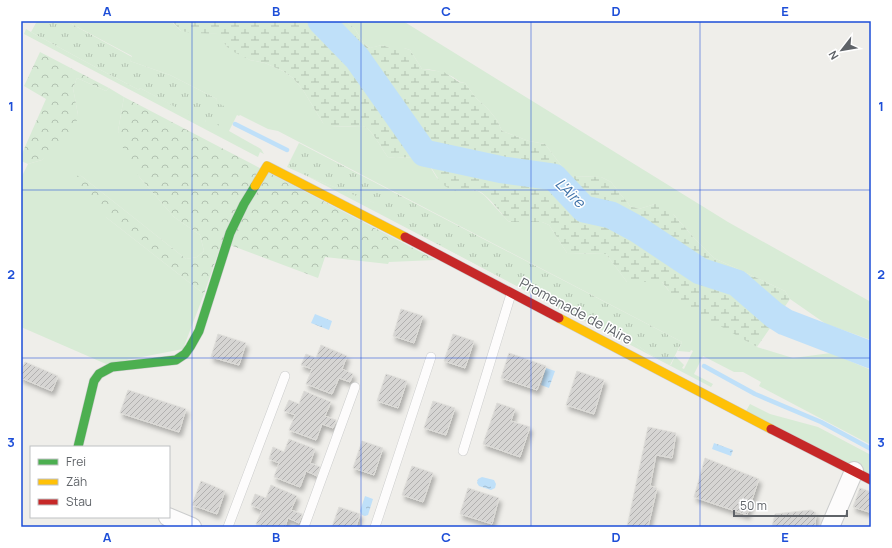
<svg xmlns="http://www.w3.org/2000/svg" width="892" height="548" font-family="Manrope,sans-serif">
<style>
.grass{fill:#d8ebd6}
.forest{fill:url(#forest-crowns)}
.wetland{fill:url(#wetland-marsh)}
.park{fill:url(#park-tufts)}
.water{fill:url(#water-ripples)}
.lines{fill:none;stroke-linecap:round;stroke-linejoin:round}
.stream{stroke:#bfe0f9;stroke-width:4.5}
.river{stroke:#bfe0f9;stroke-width:27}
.building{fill:url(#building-hatch);stroke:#deddd9;filter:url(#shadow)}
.lane-casing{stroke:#cbcccc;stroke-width:10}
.street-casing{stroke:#cbcccc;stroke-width:20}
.fast-casing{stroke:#cacacb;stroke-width:10}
.slow-casing{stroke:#cacacb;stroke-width:10}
.jam-casing{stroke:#cacacb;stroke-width:10}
.lane{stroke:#fdfcfc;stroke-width:9}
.street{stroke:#fdfcfc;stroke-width:18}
.fast{stroke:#4caf50;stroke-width:9}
.slow{stroke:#ffc107;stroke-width:9}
.jam{stroke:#c62828;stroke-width:9}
.grid{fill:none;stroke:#1d4ed8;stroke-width:1;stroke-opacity:0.55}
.labels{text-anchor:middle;stroke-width:3;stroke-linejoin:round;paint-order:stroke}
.street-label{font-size:14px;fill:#5f6368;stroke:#fff}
.water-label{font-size:15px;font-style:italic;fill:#4174aa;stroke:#fff}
.neatline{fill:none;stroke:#1d4ed8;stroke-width:1.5}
.grid-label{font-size:13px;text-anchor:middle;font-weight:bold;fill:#1d4ed8}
</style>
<defs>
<pattern id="forest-crowns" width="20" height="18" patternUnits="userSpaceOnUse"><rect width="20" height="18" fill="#d8ebd6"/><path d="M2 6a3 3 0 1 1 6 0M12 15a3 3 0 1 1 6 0" fill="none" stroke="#b2c2b1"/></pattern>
<pattern id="wetland-marsh" width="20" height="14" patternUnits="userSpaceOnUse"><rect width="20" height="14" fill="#d8ebd6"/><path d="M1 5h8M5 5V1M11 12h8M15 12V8" fill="none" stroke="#b2c2b1"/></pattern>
<pattern id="park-tufts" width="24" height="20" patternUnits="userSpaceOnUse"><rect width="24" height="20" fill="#d8ebd6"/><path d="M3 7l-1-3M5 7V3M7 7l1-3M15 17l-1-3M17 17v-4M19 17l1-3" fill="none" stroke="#b2c2b1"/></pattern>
<pattern id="water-ripples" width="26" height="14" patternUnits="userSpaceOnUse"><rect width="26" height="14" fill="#bfe0f9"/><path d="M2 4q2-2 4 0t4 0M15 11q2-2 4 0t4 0" fill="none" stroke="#9eb9cd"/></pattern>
<pattern id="building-hatch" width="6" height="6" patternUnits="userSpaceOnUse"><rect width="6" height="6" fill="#d6d5d3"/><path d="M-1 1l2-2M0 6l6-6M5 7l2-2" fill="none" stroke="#b1b0af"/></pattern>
<filter id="shadow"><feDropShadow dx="2.5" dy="4.5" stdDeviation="2" flood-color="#0004"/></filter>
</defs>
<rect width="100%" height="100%" fill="#efeeea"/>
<path class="grass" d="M66 21H171L181 31 219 34 227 47 250 60 265 63 283 71 293 78 303 90 323 123 334 127 363 126C373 130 381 148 388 157L393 158 416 157 424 160 429 165 437 178 466 191H478L484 195 508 221 510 222H542L549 225 567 253 606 254 627 282H662L668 290 736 334 757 347 793 358 831 353 871 370V445L759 386 761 382 743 372H734L703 356 694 374 713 384 711 387 309 177 375 203 595 314 648 353 671 365 675 356 684 365 682 368 684 369 693 351 691 350 690 352 678 351 682 342 278 131 268 129 240 115 239 116 237 115 229 131 261 149 264 154 260 152 258 157 24 34 26 29 31 32 99 69 139 90 140 88 205 122 217 99 170 75 130 61 132 56Z
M346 21H403L728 222 871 302V340L826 324 790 299 785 291 714 258 694 238 674 215 655 204 639 209 630 206 611 182 601 177 569 176 545 144 529 141 502 131 497 120 488 109 476 98 465 83C458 82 457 79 451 76 442 72 432 69 422 69L410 50 404 48H390L382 45 370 48 364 44 355 29Z
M77 78 106 91 109 88 124 97 118 131 140 178 174 217 200 235 204 251 197 257 186 259 80 175 107 218 204 294 183 349 106 364 21 327V178L28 164 42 160 78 115 73 88Z
M750 404 770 414 818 427 871 455V477L746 411Z"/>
<path class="forest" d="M40 52 109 88 106 91 77 78 73 88 78 115 74 132 42 160 28 164 21 161V156L46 99 24 86Z
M124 97 436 260 389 262 388 264 325 257 318 278 222 242 204 294 107 218 78 187 74 177 80 175 186 259 197 257 204 251 200 235 174 217 140 178 124 152 118 131Z"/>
<path class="wetland" d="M172 21H346L355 29 364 44 369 48 382 45 390 48H404L410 50 422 69 444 72 459 82 465 83 476 98 488 109 497 120 502 131 529 141 545 144 569 176 601 177 611 182 630 206 639 209 655 204 666 206 694 238 714 258 785 291 790 299 757 347 678 302 662 282H627L606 254 567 253 549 225 542 222H511L508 221C502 214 485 192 478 191 476 190 473 191 471 191 462 191 453 192 445 186 436 179 432 165 424 160 414 154 399 160 388 157 381 148 373 130 363 126L327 127 323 123 303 90 293 78 283 71 265 63 250 60 232 51 227 47 218 34 192 33 181 31Z"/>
<path class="park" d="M37 21H66L132 57 130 61 170 75 217 99 216 102 228 108 218 126 206 120 205 123 140 88 139 90 99 69 31 32Z
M299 143 682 342 670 365 648 353 595 315 590 322 569 314 372 209 374 203 309 177 287 167Z"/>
<path class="water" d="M315 314 332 321 329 330 311 323Z
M546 368 555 371 549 388 541 385Z
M714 443 733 450 731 456 712 449Z
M482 477 494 480 496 484 495 488 491 490 479 486 477 483 478 479Z
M365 496 373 499 368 515 365 516 362 515 360 511Z"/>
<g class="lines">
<path class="stream" d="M235 124 287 150
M704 366 755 394 821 422 871 449"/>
<path class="river" d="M321 21 357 58 424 153 503 170 554 177 584 209 611 215 637 229 700 271 737 283 774 315 785 322 871 355"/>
</g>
<path class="building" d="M401 309 423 316 414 343 393 336Z
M218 334 246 343 239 365 211 357Z
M453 334 474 341 465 368 444 361Z
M321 345 347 356 342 369 353 374 350 382 339 378 332 394 306 384 312 369 301 365 306 354 316 358Z
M509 353 546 366 537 390 501 378Z
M25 362 58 376 52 391 21 378V371Z
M577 371 604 380 594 414 566 405Z
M386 374 407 381 398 408 377 401Z
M128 390 186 409 179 432 120 413Z
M304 391 331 402 325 416 336 420 333 428 322 424 316 440 289 430 295 415 284 411 289 400 299 404Z
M433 401 455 408 446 435 424 428Z
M497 403 515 409 511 421 530 427 520 457 483 444Z
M648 427 676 433 672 458 656 455 650 486 657 488 648 527H627Z
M289 439 315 449 310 463 320 467 317 476 306 471 300 487 274 477 279 463 269 459 273 447 284 452Z
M362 441 383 448 374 475 353 468Z
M705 458 759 479 747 515 694 497Z
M412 466 433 473 423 502 402 495Z
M201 481 225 491 217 514 192 505Z
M271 485 297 496 291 510 302 514 299 523 288 518 285 527H264L256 524 262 510 251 505 255 494 266 498Z
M468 488 499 498 492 524 460 514Z
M860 488 871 492V505L869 512 853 507Z
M339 507 360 514 356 527H332Z
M811 510 816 513 815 527H772L775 514Z"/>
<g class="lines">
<g class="lane-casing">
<path id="lane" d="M463 451 511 294
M228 527 285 376
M304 527 355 387
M375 527 431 357"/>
</g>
<g class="street-casing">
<path id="street" d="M168 517 192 527
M830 527 854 471"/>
</g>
<g class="fast-casing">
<path id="fast" d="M78 447 94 381 99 374 112 367 176 360 185 354 190 347 199 331 230 233 244 204 255 186"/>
</g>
<g class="slow-casing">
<path id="slow" d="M255 186 267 166 405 237
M559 318 771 429"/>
</g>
<g class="jam-casing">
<path id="jam" d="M405 237 559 318
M771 429 871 480"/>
</g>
<use href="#lane" class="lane"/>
<use href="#street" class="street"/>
<use href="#fast" class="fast"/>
<use href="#slow" class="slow"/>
<use href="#jam" class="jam"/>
</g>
<path class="grid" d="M192 21V527M361 21V527M531 21V527M700 21V527M21 190H871M21 358H871"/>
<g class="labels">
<g class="street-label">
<text transform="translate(576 311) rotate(28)" y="5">Promenade de l'Aire</text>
</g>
<g class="water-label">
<text transform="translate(570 193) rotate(44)" y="5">L'Aire</text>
</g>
</g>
<rect width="892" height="548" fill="none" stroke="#ffffff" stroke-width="44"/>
<rect x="30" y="446" width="140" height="72" fill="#ffffff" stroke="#bfc1c3"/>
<rect x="38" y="459" width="20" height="6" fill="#4caf50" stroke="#bfc1c3"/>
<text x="66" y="466" font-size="12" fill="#5f6368">Frei</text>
<rect x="38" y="479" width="20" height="6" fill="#ffc107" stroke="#bfc1c3"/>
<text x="66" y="486" font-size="12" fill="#5f6368">Zäh</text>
<rect x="38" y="499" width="20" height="6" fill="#c62828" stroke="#bfc1c3"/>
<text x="66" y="506" font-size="12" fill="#5f6368">Stau</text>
<g transform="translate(842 50) rotate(239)" stroke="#ffffff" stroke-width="3" paint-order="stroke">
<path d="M0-3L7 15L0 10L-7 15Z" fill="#5f6368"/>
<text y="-6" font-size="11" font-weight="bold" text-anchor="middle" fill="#5f6368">N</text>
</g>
<path d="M734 510v6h113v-6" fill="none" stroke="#5f6368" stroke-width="2"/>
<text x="740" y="510" font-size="12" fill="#5f6368" stroke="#ffffff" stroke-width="3" paint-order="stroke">50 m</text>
<rect x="22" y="22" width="848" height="504" class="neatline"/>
<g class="grid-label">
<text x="107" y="16">A</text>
<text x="276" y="16">B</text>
<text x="446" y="16">C</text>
<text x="616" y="16">D</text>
<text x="785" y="16">E</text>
<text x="11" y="111">1</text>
<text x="881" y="111">1</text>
<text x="11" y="279">2</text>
<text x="881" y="279">2</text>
<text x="11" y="447">3</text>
<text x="881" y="447">3</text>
<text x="107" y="542">A</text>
<text x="276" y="542">B</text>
<text x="446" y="542">C</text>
<text x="616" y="542">D</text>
<text x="785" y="542">E</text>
</g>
</svg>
